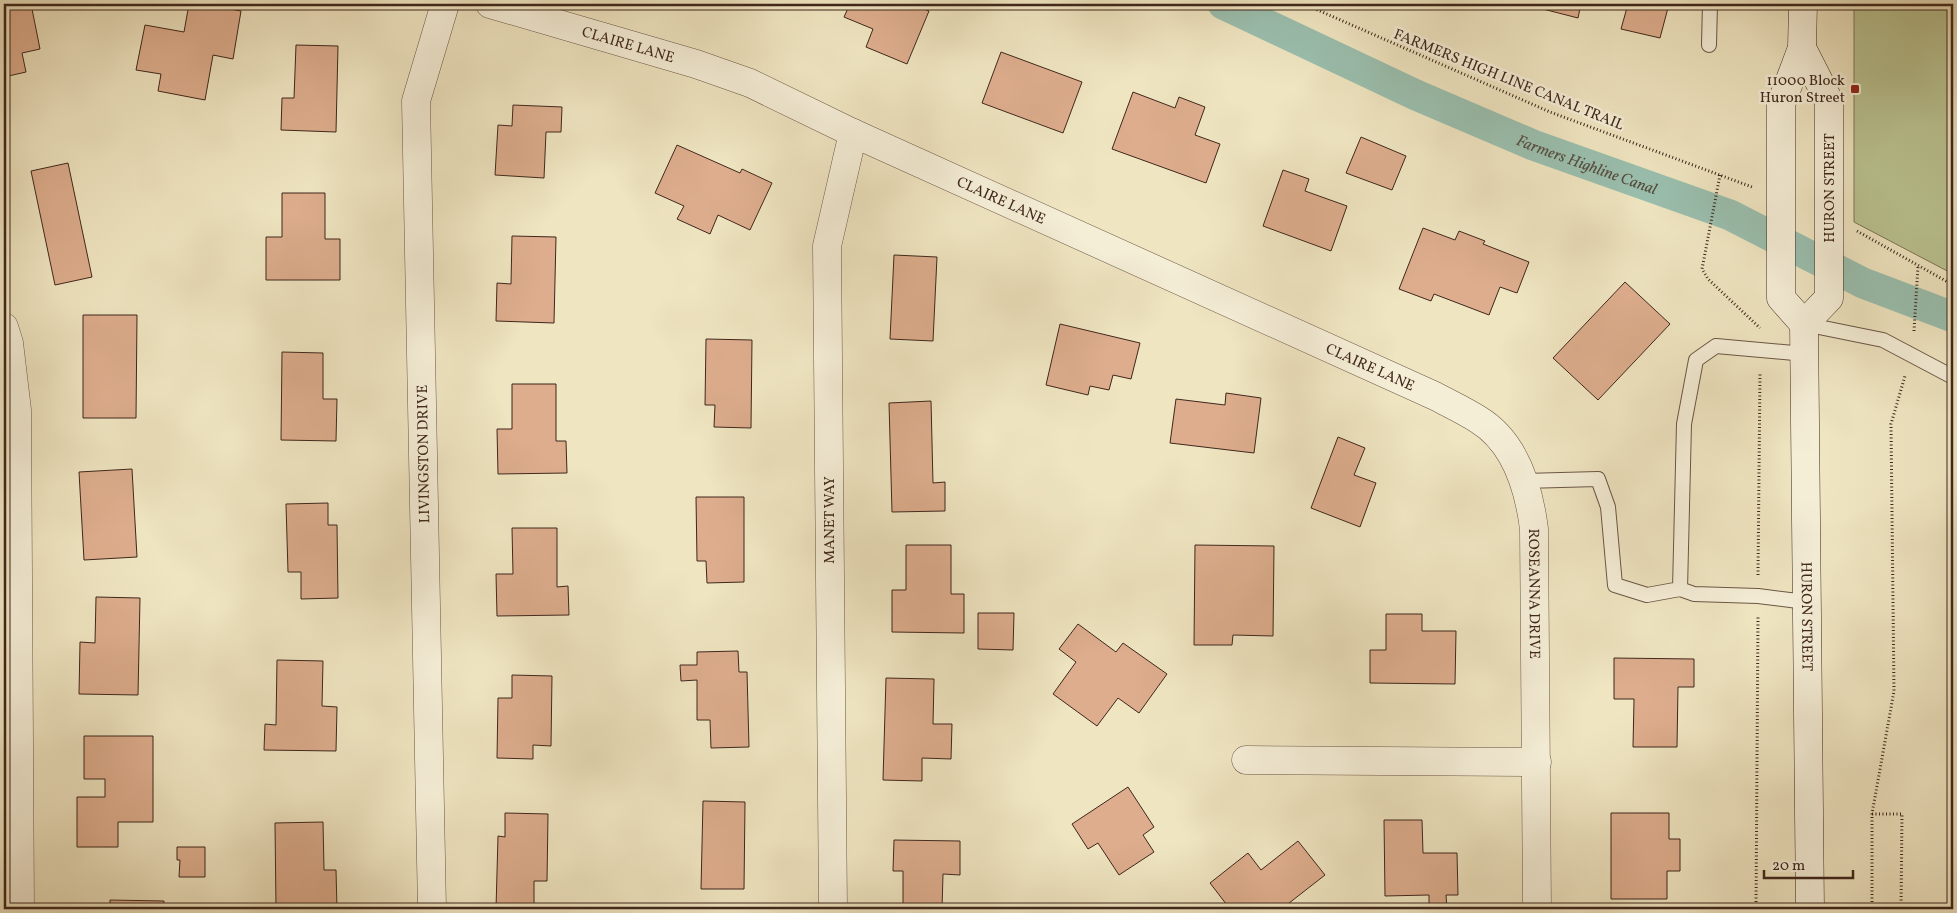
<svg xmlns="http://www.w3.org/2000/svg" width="1957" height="913" font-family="Vollkorn,serif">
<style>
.green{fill:#bac492;stroke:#7c7657}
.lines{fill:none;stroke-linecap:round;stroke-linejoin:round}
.canal{stroke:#9abfae;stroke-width:31}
.building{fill:#ddad8d;stroke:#3f271c}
.lane-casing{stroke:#6b5645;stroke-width:16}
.street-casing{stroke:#6b5645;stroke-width:29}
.secondary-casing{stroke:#3f271c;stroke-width:29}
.path{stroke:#3f271c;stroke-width:3;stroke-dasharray:1 2.5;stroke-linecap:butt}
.lane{stroke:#f5eed7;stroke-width:14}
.street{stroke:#f5eed7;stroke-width:28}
.secondary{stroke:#f5eed7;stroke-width:28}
.poi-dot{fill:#8f2418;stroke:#f5eed7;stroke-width:2}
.labels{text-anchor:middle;stroke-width:5;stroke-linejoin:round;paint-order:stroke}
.street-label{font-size:15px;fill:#3f271c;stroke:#f5eed7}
.poi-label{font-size:15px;fill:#3f271c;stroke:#f5eed7;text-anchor:end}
.water-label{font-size:16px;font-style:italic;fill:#564d40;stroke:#f5eed7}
</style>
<rect width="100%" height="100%" fill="#efe5c1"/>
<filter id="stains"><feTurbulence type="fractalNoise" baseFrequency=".004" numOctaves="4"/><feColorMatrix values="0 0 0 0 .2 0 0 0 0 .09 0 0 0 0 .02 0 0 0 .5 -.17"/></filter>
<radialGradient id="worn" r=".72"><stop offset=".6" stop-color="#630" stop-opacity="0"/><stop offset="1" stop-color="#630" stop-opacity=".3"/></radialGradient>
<path class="green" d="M1854 4H1953V274L1854 222Z"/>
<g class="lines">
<path class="canal" id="s1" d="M1223 4 1416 95 1533 145 1730 215 1863 283 1953 317"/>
</g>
<path class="building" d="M4 4H31L40 49 22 53 26 72 4 77Z
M189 4H204L241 11 233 59 213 55 205 100 158 91 161 74 136 70 145 25 184 32Z
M850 4H912L929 11 907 64 866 47 873 29 844 17Z
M1540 4H1581L1578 18 1539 8Z
M1628 4H1669L1660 38 1621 29Z
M296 45 338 46 336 132 281 130 282 98H294Z
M1001 52 1082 82 1063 133 982 103Z
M1133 92 1175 108 1179 97 1205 107 1195 135 1220 144 1206 183 1112 149Z
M513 105 562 107 561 132H546L544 178 495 175 498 125 512 126Z
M1361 137 1406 156 1392 190 1346 173Z
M677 145 740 173 742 169 772 183 750 230 718 215 710 234 677 219 684 206 655 193Z
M68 163 92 277 55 285 31 171Z
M1283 170 1309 179 1305 191 1347 206 1331 251 1263 226Z
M282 193H325V239H340V280H266V237H282Z
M1423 228 1455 240 1459 231 1485 241 1483 244 1529 262 1517 293 1500 287 1489 315 1434 294 1431 301 1399 289Z
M512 236 556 237 554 323 496 321 497 283 511 284Z
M894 255 937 257 933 341 890 339Z
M1625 282 1670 324 1598 400 1553 358Z
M83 315H137L136 418H83Z
M1060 324 1140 343 1131 379 1113 375 1109 390 1090 386 1088 395 1046 385Z
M706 339 752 340 751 428 714 427 715 405H705Z
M282 352 323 353V399H337L336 441 281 440Z
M512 384H556V441H566L567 473 498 474 497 429H512Z
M1226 393 1261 398 1254 453 1170 443 1176 399 1225 405Z
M931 401 933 483 945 482V511L892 512 889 403Z
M1338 437 1365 448 1354 475 1376 483 1360 527 1311 508Z
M132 469 137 557 84 560 79 472Z
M696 497H744V582L707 583 706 561H697Z
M328 503V525H337L338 598 301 599V572H288L286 504Z
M512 528H557V587L568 586 569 615 497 616 496 574H513Z
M906 545H951V594H964V633L892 632V590H906Z
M1195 545 1274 546 1273 636 1233 635 1232 645H1194Z
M96 597 140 598 138 695 79 694 80 642 95 643Z
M978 613H1014L1013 650 978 649Z
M1386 614H1422V631H1456L1455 684 1370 683V650H1386Z
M1078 624 1116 652 1123 643 1167 674 1139 713 1118 698 1097 726 1053 694 1076 662 1059 649Z
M738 651 739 672H747L749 747 711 748 710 720H697V680L681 681 680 665H697V652Z
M1614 658 1694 659V687H1678L1677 747H1633L1634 699H1614Z
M277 660 323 661 322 706 337 707 336 751 264 750 265 724 276 725Z
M512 675 552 676 551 746 533 745V759L497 758 498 698H512Z
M886 678 934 679 933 724H952L951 759 922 758V781L883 780Z
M84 736H153V822H118V847H77V797H105V779H84Z
M1128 787 1154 827 1143 835 1154 852 1119 875 1098 843 1088 849 1072 824Z
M703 801 745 802 744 889H701Z
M505 813 548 814 547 881H534V909H496L498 836 505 837Z
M1611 813H1669V839H1680V871H1667V899H1611Z
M1384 820H1422L1423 853H1457L1458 895H1446L1447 909H1429V895L1385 896Z
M323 822 324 870H336L337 909H276L275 823Z
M894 840 960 841V875L943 874 942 909H903V871H893Z
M1298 841 1325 875 1284 907 1286 909H1230L1210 883 1248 853 1261 870Z
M177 847H205V877H179L180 860H177Z
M110 900 164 901 163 909H110Z"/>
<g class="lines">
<g class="lane-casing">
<path id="lane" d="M1709 45 1710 4
M1804 324 1883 340 1953 377
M1524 481 1598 479 1608 507 1615 585 1647 595 1680 589 1694 594 1758 596 1806 602
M1680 589 1684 424 1696 360 1716 346 1805 354"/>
</g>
<g class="street-casing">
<g id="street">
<path id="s2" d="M490 4 696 64 750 83 853 133 1435 396C1450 404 1465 411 1479 420 1516 443 1529 489 1534 529L1537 909"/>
<path d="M4 327 9 343 17 410 20 909"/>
<path d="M1246 760 1537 762"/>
<path d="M432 909 416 101 445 4"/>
<path d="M833 909 827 246 853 133"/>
</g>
</g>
<g class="secondary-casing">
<g id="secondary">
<path id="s3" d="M1803 4 1802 48 1781 104V298L1804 324 1810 909"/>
<path d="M1802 48 1829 101V298L1804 324"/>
</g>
</g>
<path class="path" d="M1304 4 1550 112 1752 187
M1720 175 1702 269 1708 279 1760 328
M1857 231 1953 285
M1914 331 1918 266
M1758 575 1760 372
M1872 814H1902L1901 909
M1756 909 1758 617
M1872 909V814L1894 691 1891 424 1905 376"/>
<use href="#lane" class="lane"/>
<use href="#street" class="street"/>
<use href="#secondary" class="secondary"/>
</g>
<rect class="poi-dot" x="1850" y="84" width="10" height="10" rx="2.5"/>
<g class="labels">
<g class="street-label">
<text dy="5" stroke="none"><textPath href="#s2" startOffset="144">CLAIRE LANE</textPath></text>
<text transform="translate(1509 79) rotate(22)" y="5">FARMERS HIGH LINE CANAL TRAIL</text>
<text transform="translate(1829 188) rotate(-90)" y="5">HURON STREET</text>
<text dy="5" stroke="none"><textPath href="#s2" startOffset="549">CLAIRE LANE</textPath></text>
<text dy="5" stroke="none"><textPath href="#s2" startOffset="954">CLAIRE LANE</textPath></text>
<text transform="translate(423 454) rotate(-91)" y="5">LIVINGSTON DRIVE</text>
<text transform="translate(829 520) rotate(-90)" y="5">MANET WAY</text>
<text dy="5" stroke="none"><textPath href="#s2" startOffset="1266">ROSEANNA DRIVE</textPath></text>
<text dy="5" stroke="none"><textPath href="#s3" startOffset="625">HURON STREET</textPath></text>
</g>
<g class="poi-label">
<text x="1845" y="85">11000 Block<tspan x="1845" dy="17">Huron Street</tspan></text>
</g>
<g class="water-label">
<text dy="6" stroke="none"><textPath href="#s1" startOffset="398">Farmers Highline Canal</textPath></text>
</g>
</g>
<rect width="1957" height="913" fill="none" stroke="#efe5c1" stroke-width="20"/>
<rect x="5" y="5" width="1947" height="903" fill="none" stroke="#3f271c" stroke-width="2.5"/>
<rect x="10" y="10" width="1937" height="893" fill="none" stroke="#3f271c"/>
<path d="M1764 870v8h89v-8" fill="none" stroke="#3f271c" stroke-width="2.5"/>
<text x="1772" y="870" font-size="15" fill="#3f271c" stroke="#f5eed7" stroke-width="4" paint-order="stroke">20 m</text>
<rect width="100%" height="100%" filter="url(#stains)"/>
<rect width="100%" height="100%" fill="url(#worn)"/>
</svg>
